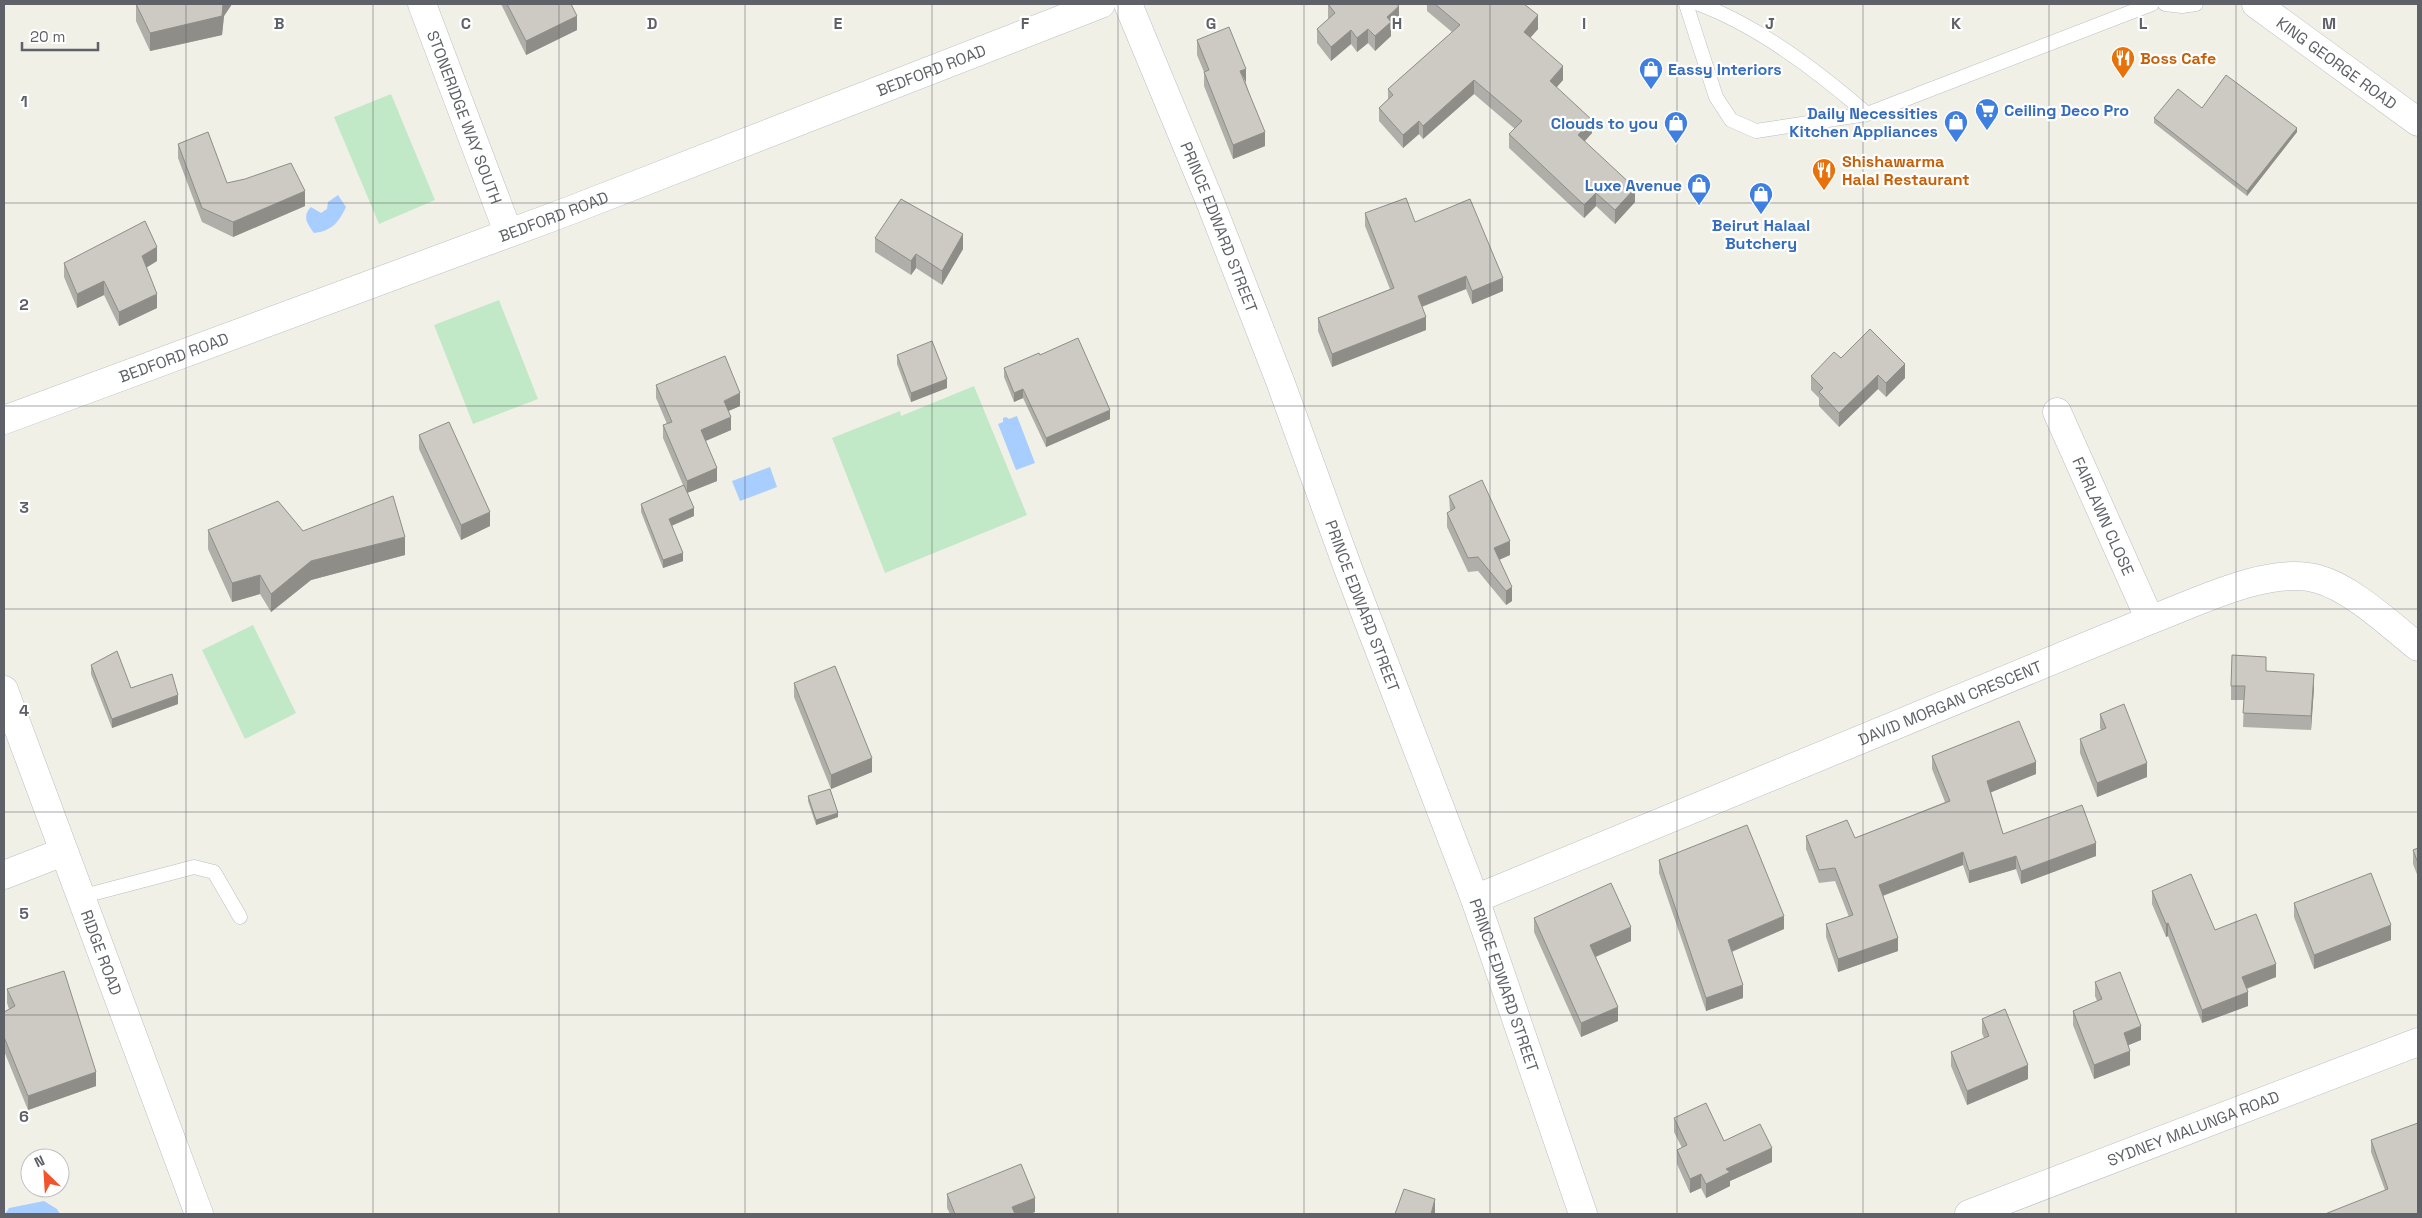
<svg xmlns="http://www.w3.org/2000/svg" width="2422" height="1218" font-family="'Space Grotesk',sans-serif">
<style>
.green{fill:#c2e9c7}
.water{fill:#a8ceff}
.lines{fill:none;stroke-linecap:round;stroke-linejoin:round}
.lane-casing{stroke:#bbbdc2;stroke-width:15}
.street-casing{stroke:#bbbdc2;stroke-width:29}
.secondary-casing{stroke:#bbbec4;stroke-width:29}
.lane{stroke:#fff;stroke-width:14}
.street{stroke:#fff;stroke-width:28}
.secondary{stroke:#fff;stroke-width:28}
.wall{fill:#afaea8}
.shaded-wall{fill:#8f8d88}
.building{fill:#cccac3;stroke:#8f8d88}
.grid{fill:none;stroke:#5e6167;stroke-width:1;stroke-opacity:0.55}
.labels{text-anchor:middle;stroke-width:4.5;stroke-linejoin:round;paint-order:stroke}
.food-label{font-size:16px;font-weight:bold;fill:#c56008;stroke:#fff;text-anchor:start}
.street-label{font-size:16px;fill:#5e6167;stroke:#fff}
.shop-label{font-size:16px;font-weight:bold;fill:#366cbe;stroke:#fff;text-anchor:end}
.grid-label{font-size:16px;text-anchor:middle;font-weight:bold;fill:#5e6167;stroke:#fff;stroke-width:4.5;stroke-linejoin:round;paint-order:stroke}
</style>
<rect width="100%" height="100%" fill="#f1f0e6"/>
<path class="green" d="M391 94 435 200 379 224 334 117Z
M499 300 538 399 473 424 434 325Z
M974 386 1027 515 885 573 832 438 900 411 901 416Z
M253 625 296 713 245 739 202 650Z"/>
<path class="water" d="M338 195 346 207C339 222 332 231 314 233 307 224 302 216 311 207L321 213 327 209 328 202Z
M1017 416 1035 463 1016 470 998 424 1003 422V418L1006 417 1009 419Z
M770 467 777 487 740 501 732 481Z
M44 1201 57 1209 60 1214H5L9 1208Z"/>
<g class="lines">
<g class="lane-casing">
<path id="lane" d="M1686 4 1716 97 1731 120 1756 131 1867 114 2152 4
M1699 4C1758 26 1819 72 1867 114
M2165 4 2182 6 2196 4
M80 897 194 867 214 872 240 917"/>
</g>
<g class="street-casing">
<g id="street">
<path id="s1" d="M422 4 508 232"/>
<path id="s2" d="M2057 412 2150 620"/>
<path id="s3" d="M4 420 566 212 1101 4"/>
<path id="s4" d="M4 690 199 1214"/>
<path d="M4 875 63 852"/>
<path id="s5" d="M1475 899 2150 620C2196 603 2269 565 2318 579 2353 589 2389 624 2418 647"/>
</g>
</g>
<g class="secondary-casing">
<g id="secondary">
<path id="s6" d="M1128 4 1209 199 1280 381 1349 571 1475 899 1583 1214"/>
<path id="s7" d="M2256 4 2418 122"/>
<path id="s8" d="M1969 1214 2418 1042"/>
</g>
</g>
<use href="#lane" class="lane"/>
<use href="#street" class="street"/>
<use href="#secondary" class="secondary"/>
</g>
<path class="wall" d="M136 4H232L224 16 222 35 150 51 136 21Z
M501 4H571L577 30 526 55Z
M1328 4 1399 21 1391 27V36L1375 51 1368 43 1357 52 1351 44 1331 61 1317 43V29L1328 19Z
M1427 4H1524L1538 29 1530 38 1563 80 1556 87 1592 133 1584 141 1635 202 1615 224 1596 206 1584 218 1509 148V134L1515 129 1474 94 1423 139 1419 134 1403 148 1379 121V108L1388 99V89L1452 32 1427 11Z
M1197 40 1246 83 1265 146 1233 159 1204 86V72L1197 55Z
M2154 118 2297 132 2247 196 2154 123Z
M178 144 227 183 305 206 233 237 202 222 178 158Z
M1365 213 1415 222 1503 291 1472 304 1466 289 1422 307 1426 330 1332 367 1318 331V318L1390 289 1365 226Z
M875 238 963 249 942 285 916 268 911 275 875 252Z
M157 261 146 268 157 308 119 326 104 295 77 308 64 277V263Z
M897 355 947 388 911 402 897 364Z
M1040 355 1110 419 1046 447 1023 398 1014 402 1004 377V368Z
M1841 358 1905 378 1886 397 1878 389 1839 427 1819 406V398L1811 390V376Z
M656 385 740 406 728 411 731 430 705 441 717 481 687 493 694 516 672 525 683 561 663 568 641 512V504L683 485 663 438V425L667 424 656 398Z
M419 435 490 526 461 540 419 449Z
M1449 496 1510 555 1499 560 1512 601 1506 605 1478 571 1468 572 1447 527V513L1450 511Z
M208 530 303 531 405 555 311 580 271 612 260 594 232 602 208 549Z
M91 665 131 688 178 704 112 728 91 674Z
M2266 671 2314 688 2311 730 2243 727 2244 700H2231V686Z
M794 683 872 772 831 789 794 697Z
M2100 714 2147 777 2097 797 2080 753V739L2101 730 2100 728Z
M1932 756 2036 774 1991 792 2003 834 2096 856 2021 884 2016 869 1969 883 1963 865 1883 896 1898 951 1838 972 1826 937V924L1849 917 1835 881 1819 883 1806 849V836L1855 838 1945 802 1932 769Z
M808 796 838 817 816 825 808 801Z
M2418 848V877L2413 864V850Z
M1659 860 1784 929 1732 952 1743 998 1706 1011 1659 873Z
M2152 891 2215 930 2276 977 2247 989 2248 1006 2202 1023 2168 936 2166 937 2152 904Z
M2294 903 2391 940 2314 969 2294 917Z
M1534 918 1631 941 1596 957 1618 1021 1581 1037 1534 932Z
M2095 982 2141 1040 2128 1045 2130 1065 2094 1079 2073 1025V1011L2097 1001 2095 996Z
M7 989 96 1086 28 1110 4 1051V1012L9 1009 7 1003Z
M1982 1019 2028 1079 1967 1105 1951 1066V1052L1984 1038 1982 1033Z
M1674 1118 1724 1141 1772 1162 1730 1181V1186L1706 1198 1701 1188 1690 1193 1677 1164V1150L1682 1148 1674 1132Z
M2371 1140 2418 1214 2385 1190 2371 1152Z
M947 1194 1035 1212 1030 1214H950L947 1208Z"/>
<path class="shaded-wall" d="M223 4H232L224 16 222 35 150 51V33Z
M1399 6V21L1391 27V36L1375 51V36L1387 17Z
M1538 15V29L1524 45V32Z
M577 16V30L526 55V41Z
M1368 29V43L1357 52V38Z
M1351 30V44L1331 61V47Z
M1563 66V80L1550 95V81Z
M1246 69V83L1240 71Z
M1474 80V94L1423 139V126Z
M1592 120V133L1578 149V135Z
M1419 121V134L1403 148V135Z
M2297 128V132L2247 196V191Z
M1265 132V146L1233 159V145Z
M1635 188V202L1615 224V210Z
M305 191V206L233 237V222Z
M1596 193V206L1584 218V205Z
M963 234V249L942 285V271Z
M157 247V261L142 270V256Z
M916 254V268L911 275V261Z
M1466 276V289L1418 308V296Z
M1503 278V291L1472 304V291Z
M104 281V295L77 308V294Z
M157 294V308L119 326V312Z
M1426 317V330L1332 367V354Z
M1905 364V378L1886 397V383Z
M1878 375V389L1839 427V413Z
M947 379V388L911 402V393Z
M1023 389V398L1014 402V393Z
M740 393V406L724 413V401Z
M1110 410V419L1046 447V438Z
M731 417V430L701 443V430Z
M717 468V481L687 493V481Z
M694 508V516L669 527V519Z
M490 512V526L461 540V525Z
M405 537V555L311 580 271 612V594L311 561Z
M1510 541V555L1494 562V548Z
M683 553V561L663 568V560Z
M260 575V594L232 602V583Z
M1512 587V601L1506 605V591Z
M2314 674V688L2311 730V716Z
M178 695V704L112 728V719Z
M872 758V772L831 789V775Z
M2036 762V774L1987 794V781Z
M2147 763V777L2097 797V783Z
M838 813V817L816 825V820Z
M2096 843V856L2021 884V871Z
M1963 852V865L1879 897V885Z
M2016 856V869L1969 883V871Z
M1784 916V929L1728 953V940Z
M2168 923V936L2166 937V924Z
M2391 925V940L2314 969V955Z
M1631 927V941L1590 959V945Z
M1898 938V951L1838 972V959Z
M2276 964V977L2242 990V977Z
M1743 985V998L1706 1011V998Z
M2248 992V1006L2202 1023V1010Z
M1618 1007V1021L1581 1037V1023Z
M2141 1026V1040L2124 1047V1033Z
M2130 1051V1065L2094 1079V1065Z
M2028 1065V1079L1967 1105V1091Z
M96 1072V1086L28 1110V1096Z
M1772 1148V1162L1730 1181V1186L1706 1198V1184L1726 1169Z
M1701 1174V1188L1690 1193V1179Z
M1035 1198V1212L1030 1214H1012V1207Z
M1435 1199V1214H1431Z"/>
<path class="building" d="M136 4H223L222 16 150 33Z
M507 4H571L577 16 526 41Z
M1328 4H1396L1399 6 1387 17 1391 22 1375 36 1368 29 1357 38 1351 30 1331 47 1317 29 1335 13Z
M1435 4H1524L1538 15 1524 32 1563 66 1550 81 1592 120 1578 135 1635 188 1615 210 1596 193 1584 205 1509 134 1522 121 1474 80 1423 126 1419 121 1403 135 1379 108 1393 95 1388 89 1460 25Z
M1229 27 1246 69 1240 71 1265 132 1233 145 1204 72 1209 70 1197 40Z
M2226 75 2297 128 2247 191 2154 118 2178 89 2202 108Z
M208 132 227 183 245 179 291 163 305 191 233 222 202 208 178 144Z
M1406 198 1415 222 1470 199 1503 278 1472 291 1466 276 1418 296 1426 317 1332 354 1318 318 1394 288 1365 213Z
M901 199 963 234 942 271 916 254 911 261 875 238Z
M145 221 157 247 142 256 157 294 119 312 104 281 77 294 64 263Z
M1870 329 1905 364 1886 383 1878 375 1839 413 1819 392 1823 388 1811 376 1834 352 1841 358Z
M1078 338 1110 410 1046 438 1023 389 1014 393 1004 368 1039 353 1040 355Z
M932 341 947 379 911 393 897 355Z
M725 356 740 393 724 401 731 417 701 430 717 468 687 481 663 425 672 422 656 385Z
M449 422 490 512 461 525 419 435Z
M1482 480 1510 541 1494 548 1512 587 1506 591 1478 557 1468 558 1447 513 1455 508 1449 496Z
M684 485 694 508 669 519 683 553 663 560 641 504Z
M393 496 405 537 311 561 271 594 260 575 232 583 208 530 278 501 303 531Z
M117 651 131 688 172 674 178 695 112 719 91 665Z
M2232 655 2266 657V671L2314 674 2311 716 2243 713 2245 686H2231Z
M835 666 872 758 831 775 794 683Z
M2124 704 2147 763 2097 783 2080 739 2106 728 2100 714Z
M2019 721 2036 762 1987 781 2003 834 2082 805 2096 843 2021 871 2016 856 1969 871 1963 852 1879 885 1898 938 1838 959 1826 924 1853 915 1835 868 1819 870 1806 836 1847 820 1855 838 1950 801 1932 756Z
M830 789 838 813 816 820 808 796Z
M1747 825 1784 916 1728 940 1743 985 1706 998 1659 860Z
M2418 848V863L2413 850Z
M2371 873 2391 925 2314 955 2294 903Z
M2191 874 2215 930 2256 914 2276 964 2242 977 2248 992 2202 1010 2168 923 2166 924 2152 891Z
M1611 883 1631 927 1590 945 1618 1007 1581 1023 1534 918Z
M64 971 96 1072 28 1096 4 1037V1012L15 1006 7 989Z
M2120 972 2141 1026 2124 1033 2130 1051 2094 1065 2073 1011 2102 999 2095 982Z
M2005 1009 2028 1065 1967 1091 1951 1052 1989 1036 1982 1019Z
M1706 1103 1724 1141 1760 1124 1772 1148 1726 1169 1730 1172 1706 1184 1701 1174 1690 1179 1677 1150 1687 1145 1674 1118Z
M2418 1123V1214H2325L2388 1189 2371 1140Z
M1021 1164 1035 1198 1012 1207 1015 1214H955L947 1194Z
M1404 1189 1435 1199 1431 1214H1395Z"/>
<path class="grid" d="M186 4V1214M373 4V1214M559 4V1214M745 4V1214M932 4V1214M1118 4V1214M1304 4V1214M1490 4V1214M1677 4V1214M1863 4V1214M2049 4V1214M2236 4V1214M4 203H2418M4 406H2418M4 609H2418M4 812H2418M4 1015H2418"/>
<defs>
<g id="restaurant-pin" transform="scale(1.25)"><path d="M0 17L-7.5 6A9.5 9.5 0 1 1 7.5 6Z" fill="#e8710a" stroke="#fff"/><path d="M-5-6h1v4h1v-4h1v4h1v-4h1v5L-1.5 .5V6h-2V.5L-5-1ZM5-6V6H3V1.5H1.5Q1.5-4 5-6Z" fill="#fff"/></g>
<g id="shop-pin" transform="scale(1.25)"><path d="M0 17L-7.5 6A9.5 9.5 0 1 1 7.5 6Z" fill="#3f7fe0" stroke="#fff"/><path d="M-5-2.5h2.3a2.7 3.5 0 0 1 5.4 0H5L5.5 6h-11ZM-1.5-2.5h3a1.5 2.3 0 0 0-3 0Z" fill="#fff"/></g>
<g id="supermarket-pin" transform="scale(1.25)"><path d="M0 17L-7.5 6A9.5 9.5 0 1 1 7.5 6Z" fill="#3f7fe0" stroke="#fff"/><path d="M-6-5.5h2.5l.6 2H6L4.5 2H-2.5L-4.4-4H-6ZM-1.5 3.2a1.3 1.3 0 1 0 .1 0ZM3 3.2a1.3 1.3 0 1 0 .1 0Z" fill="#fff"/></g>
</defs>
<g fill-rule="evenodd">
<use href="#restaurant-pin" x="2123" y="58"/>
<use href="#shop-pin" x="1651" y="69"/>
<use href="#supermarket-pin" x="1987" y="110"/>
<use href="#shop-pin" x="1956" y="122"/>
<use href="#shop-pin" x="1676" y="123"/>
<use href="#restaurant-pin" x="1824" y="170"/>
<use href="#shop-pin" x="1699" y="185"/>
<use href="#shop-pin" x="1761" y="194"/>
</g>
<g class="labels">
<g class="food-label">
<text x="2140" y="64">Boss Cafe</text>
<text x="1842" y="167">Shishawarma<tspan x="1842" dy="18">Halal Restaurant</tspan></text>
</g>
<g class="street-label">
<text dy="6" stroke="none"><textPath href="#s7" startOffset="100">KING GEORGE ROAD</textPath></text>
<text dy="6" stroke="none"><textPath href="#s3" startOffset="991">BEDFORD ROAD</textPath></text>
<text dy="6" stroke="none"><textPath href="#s1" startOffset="121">STONERIDGE WAY SOUTH</textPath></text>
<text dy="6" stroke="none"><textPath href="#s3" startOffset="586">BEDFORD ROAD</textPath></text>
<text dy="6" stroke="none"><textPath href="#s6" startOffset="241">PRINCE EDWARD STREET</textPath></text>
<text dy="6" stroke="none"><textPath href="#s3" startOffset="181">BEDFORD ROAD</textPath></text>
<text dy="6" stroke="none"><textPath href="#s2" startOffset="114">FAIRLAWN CLOSE</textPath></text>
<text dy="6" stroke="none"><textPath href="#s6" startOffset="646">PRINCE EDWARD STREET</textPath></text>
<text dy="6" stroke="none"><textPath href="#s5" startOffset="514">DAVID MORGAN CRESCENT</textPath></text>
<text dy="6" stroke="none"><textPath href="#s4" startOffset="280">RIDGE ROAD</textPath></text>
<text dy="6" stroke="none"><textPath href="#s6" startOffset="1051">PRINCE EDWARD STREET</textPath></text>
<text dy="6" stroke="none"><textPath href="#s8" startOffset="240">SYDNEY MALUNGA ROAD</textPath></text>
</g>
<g class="shop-label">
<text x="1668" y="75" text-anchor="start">Eassy Interiors</text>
<text x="2004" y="116" text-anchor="start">Ceiling Deco Pro</text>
<text x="1938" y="119">Daily Necessities<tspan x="1938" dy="18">Kitchen Appliances</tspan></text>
<text x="1658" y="129">Clouds to you</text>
<text x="1682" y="191">Luxe Avenue</text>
<text x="1761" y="231" text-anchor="middle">Beirut Halaal<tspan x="1761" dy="18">Butchery</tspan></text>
</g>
</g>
<g class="grid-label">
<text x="279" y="29">B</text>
<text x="466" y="29">C</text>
<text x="652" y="29">D</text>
<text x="838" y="29">E</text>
<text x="1025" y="29">F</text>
<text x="1211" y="29">G</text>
<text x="1397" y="29">H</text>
<text x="1584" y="29">I</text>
<text x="1770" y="29">J</text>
<text x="1956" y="29">K</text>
<text x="2143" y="29">L</text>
<text x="2329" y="29">M</text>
<text x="24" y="107">1</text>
<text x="24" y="310">2</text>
<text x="24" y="513">3</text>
<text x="24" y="716">4</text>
<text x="24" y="919">5</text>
<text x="24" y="1122">6</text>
</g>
<rect width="2422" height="1218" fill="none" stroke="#5e6167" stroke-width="10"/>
<g transform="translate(45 1173) rotate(335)"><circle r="24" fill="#ffffff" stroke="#bfc0c2"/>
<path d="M0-4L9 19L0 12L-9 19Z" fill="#f1542c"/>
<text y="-8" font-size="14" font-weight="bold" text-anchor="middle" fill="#5e6167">N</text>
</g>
<path d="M22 42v8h76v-8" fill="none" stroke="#5e6167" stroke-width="2.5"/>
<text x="30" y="42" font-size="15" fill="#5e6167" stroke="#ffffff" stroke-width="4" paint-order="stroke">20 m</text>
</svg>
